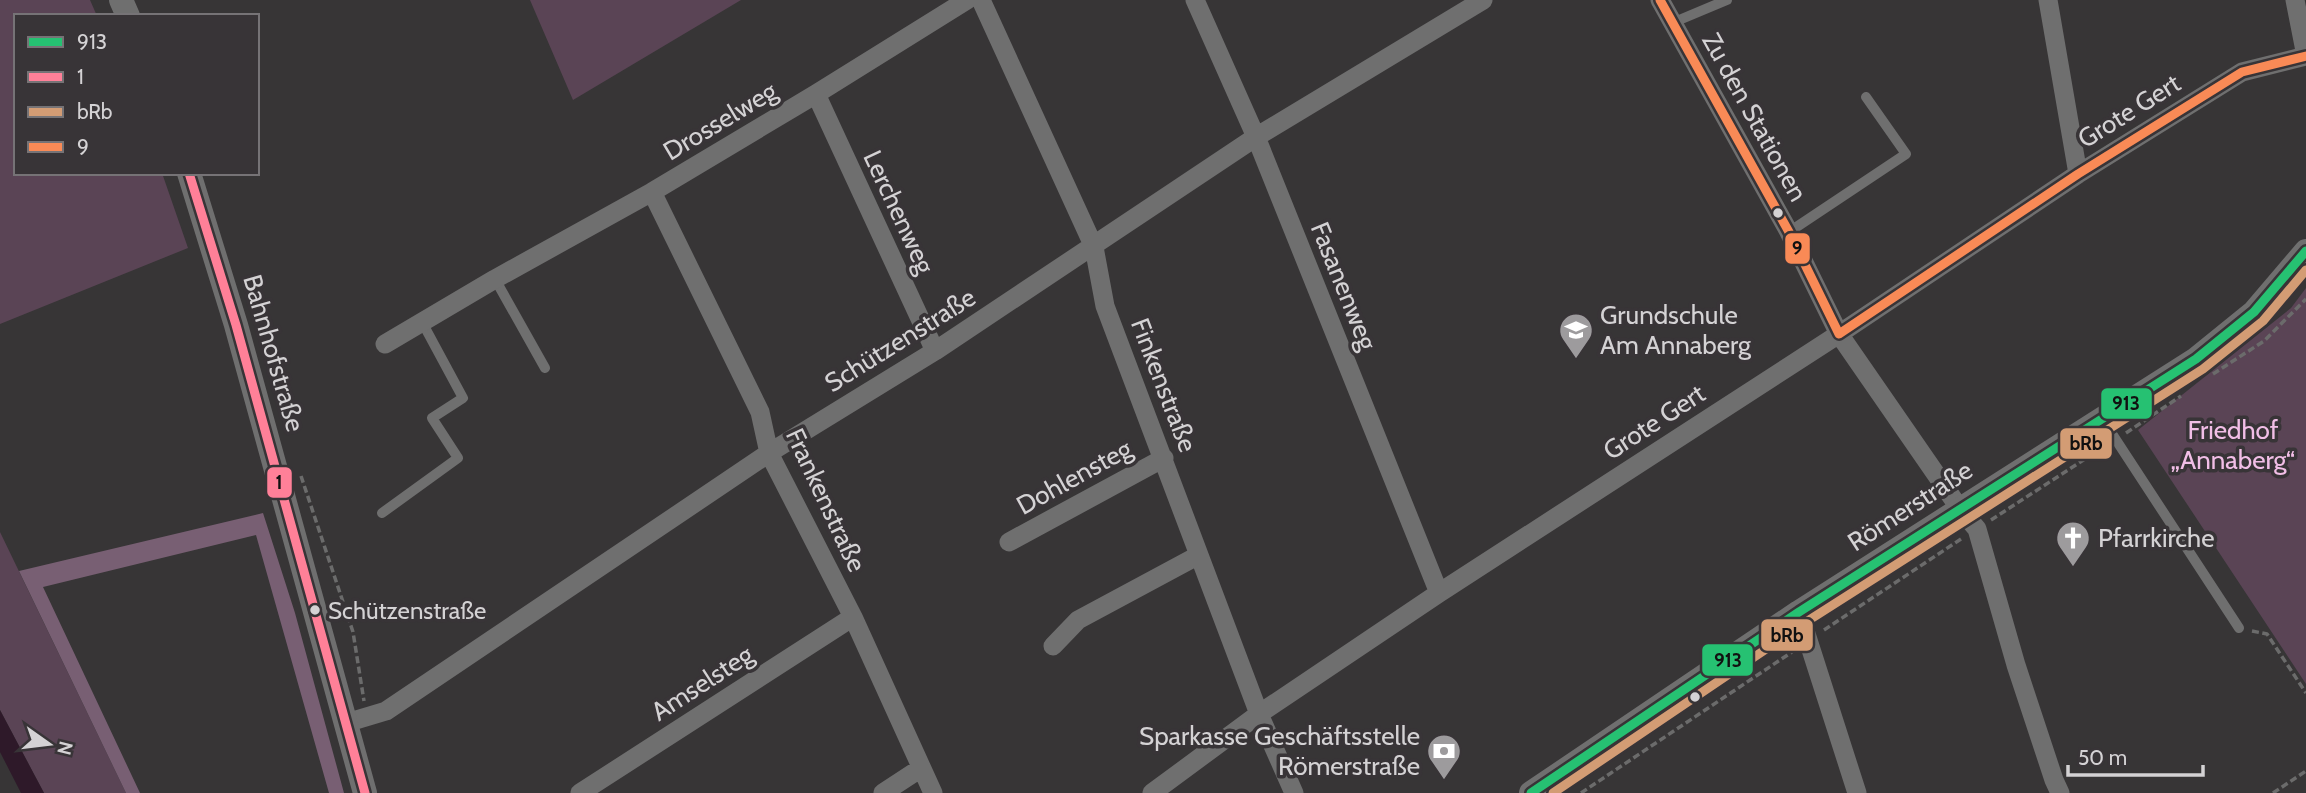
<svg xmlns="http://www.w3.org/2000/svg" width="2306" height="793" font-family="Cabin,sans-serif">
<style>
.green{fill:#5a4455}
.forest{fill:#785f73}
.water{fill:#2e1929}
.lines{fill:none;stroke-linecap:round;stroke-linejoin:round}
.path{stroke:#6b6b6b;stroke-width:3.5;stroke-dasharray:7 3.5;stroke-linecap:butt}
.service{stroke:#6f6f6f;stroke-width:10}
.minor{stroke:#6f6f6f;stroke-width:19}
.tertiary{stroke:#6f6f6f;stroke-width:24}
.bus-1-casing{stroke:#383437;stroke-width:14}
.bus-2-casing{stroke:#383437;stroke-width:14}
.bus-3-casing{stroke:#383437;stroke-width:14}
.bus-4-casing{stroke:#383437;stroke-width:14}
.bus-1{stroke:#26c172;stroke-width:9}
.bus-2{stroke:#ff8098;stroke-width:9}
.bus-3{stroke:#d39c74;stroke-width:9}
.bus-4{stroke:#f98a56;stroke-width:9}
.bus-dot{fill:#d4d2d4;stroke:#383437;stroke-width:2.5}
.labels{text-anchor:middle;stroke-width:7;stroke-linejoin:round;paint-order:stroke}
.bus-label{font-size:24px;fill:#d4d2d4;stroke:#383437;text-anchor:start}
.street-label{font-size:26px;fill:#d4d2d4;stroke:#383437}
.poi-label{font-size:26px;fill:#d4d2d4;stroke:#383437;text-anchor:start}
.park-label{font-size:26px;fill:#f1bee6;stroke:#383437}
.line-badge{stroke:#383437;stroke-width:2.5}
.pale-badge-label{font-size:19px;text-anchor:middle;font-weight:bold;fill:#111}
</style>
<rect width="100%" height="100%" fill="#373536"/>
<path class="green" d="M0 0H90L97 16H16V173H162L188 248 0 324Z
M530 0H741L573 100Z
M2306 288V684L2138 430 2291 308Z
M0 532 126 793H44L0 710Z"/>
<path class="forest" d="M263 513 295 613 344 793H329L256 535 43 587 140 793H126L19 571Z"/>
<path class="water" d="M0 710 44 793H21L0 752Z"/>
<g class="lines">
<path class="path" d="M2213 374 2264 341 2306 299
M2126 433 2181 396
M301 476 353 632 364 701
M1991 520 2105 446
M1824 630 1961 539
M2252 631 2267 634 2306 693
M1581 793 1792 652
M2273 793 2306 771"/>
<path class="service" d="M1672 23 1727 0
M1789 232 1906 154 1866 97
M495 279 545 368
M2103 420 2239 628
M382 513 458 458 432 418 463 398 422 322"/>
<path class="minor" d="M981 0 1094 247 1105 306 1259 714 1294 793
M1195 0 1256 137 1439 593
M1660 0 1789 232 1839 334 1960 509 1977 529 2016 665 2054 780 2060 793
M2048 0 2078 174
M2295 0 2306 56
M816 94 935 351
M652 192 760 412 769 453 853 617 933 793
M385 344 495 279 652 192 816 94 967 0
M1009 542 1164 458
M1799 612 1857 793
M1053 646 1078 620 1199 555
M346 723 386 711 769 453 935 351 1256 137 1483 0
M580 793 853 617
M883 793 921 768
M1152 793 1259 714 1439 593 1839 334 2078 174 2242 72 2306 56"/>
<path class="tertiary" d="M121 0 128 16
M189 173 236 325 365 793
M1531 793 1799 612 2196 359 2254 312 2306 251"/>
<g class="bus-1-casing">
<path id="bus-1" d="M1531 793 1799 612 2196 359 2254 312 2306 251"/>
</g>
<g class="bus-2-casing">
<path id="bus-2" d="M189 173 236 325 365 793"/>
</g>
<g class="bus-3-casing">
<path id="bus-3" d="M1553 793 1806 622 2203 369 2263 321 2306 270"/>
</g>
<g class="bus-4-casing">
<path id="bus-4" d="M1660 0 1789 232 1839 334 2078 174 2242 72 2306 56"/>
</g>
<use href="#bus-1" class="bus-1"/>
<use href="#bus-2" class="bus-2"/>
<use href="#bus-3" class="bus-3"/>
<use href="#bus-4" class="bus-4"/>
</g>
<defs>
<g id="school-pin" transform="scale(1.75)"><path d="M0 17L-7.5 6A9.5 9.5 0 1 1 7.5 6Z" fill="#9d9b9d" stroke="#383437"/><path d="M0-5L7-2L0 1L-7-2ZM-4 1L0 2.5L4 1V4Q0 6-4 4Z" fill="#fff"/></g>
<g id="church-pin" transform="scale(1.75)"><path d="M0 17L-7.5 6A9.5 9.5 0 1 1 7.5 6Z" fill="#9d9b9d" stroke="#383437"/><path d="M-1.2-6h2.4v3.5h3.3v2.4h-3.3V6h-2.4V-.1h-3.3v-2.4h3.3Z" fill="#fff"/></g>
<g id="bank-pin" transform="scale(1.75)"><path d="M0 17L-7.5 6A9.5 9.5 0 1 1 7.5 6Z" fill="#9d9b9d" stroke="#383437"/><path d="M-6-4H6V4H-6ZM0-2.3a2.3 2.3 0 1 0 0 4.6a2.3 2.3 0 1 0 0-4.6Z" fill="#fff"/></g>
</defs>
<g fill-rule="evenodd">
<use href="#school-pin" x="1576" y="330"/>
<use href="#church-pin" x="2073" y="538"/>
<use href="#bank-pin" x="1444" y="751"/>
</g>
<g class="bus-dot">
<circle cx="1778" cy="213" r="6"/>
<circle cx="315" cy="610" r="6"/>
<circle cx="1695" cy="697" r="6"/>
</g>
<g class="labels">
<g class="bus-label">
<text x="328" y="619">Schützenstraße</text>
</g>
<g class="street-label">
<text transform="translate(2129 111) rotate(-32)" y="9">Grote Gert</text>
<text transform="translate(1755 117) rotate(61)" y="9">Zu den Stationen</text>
<text transform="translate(720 121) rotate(-31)" y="9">Drosselweg</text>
<text transform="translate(899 212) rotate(65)" y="9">Lerchenweg</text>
<text transform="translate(1344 286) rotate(68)" y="9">Fasanenweg</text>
<text transform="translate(900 340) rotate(-32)" y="9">Schützenstraße</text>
<text transform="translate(274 353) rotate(74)" y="9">Bahnhofstraße</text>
<text transform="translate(1164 385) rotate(69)" y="9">Finkenstraße</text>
<text transform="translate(1654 422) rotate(-33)" y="9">Grote Gert</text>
<text transform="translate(1074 477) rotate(-29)" y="9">Dohlensteg</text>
<text transform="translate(826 500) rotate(65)" y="9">Frankenstraße</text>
<text transform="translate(1910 506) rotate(-33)" y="9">Römerstraße</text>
<text transform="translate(702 683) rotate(-33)" y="9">Amselsteg</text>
</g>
<g class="poi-label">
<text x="1600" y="324">Grundschule<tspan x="1600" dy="30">Am Annaberg</tspan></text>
<text x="2098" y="547">Pfarrkirche</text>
<text x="1420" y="745" text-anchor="end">Sparkasse Geschäftsstelle<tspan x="1420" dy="30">Römerstraße</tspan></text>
</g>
<g class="park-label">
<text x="2233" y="439">Friedhof<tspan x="2233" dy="30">„Annaberg“</tspan></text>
</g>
</g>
<g class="line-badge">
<rect x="1784" y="232" width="27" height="33" rx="7" fill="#f98a56"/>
<rect x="2100" y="387" width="53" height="33" rx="7" fill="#26c172"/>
<rect x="2059" y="427" width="54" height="33" rx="7" fill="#d39c74"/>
<rect x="266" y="466" width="27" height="33" rx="7" fill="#ff8098"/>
<rect x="1760" y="618" width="54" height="34" rx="7" fill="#d39c74"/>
<rect x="1701" y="643" width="53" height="34" rx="7" fill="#26c172"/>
</g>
<g class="pale-badge-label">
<text x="1797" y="255">9</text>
<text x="2126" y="410">913</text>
<text x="2086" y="450">bRb</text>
<text x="279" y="489">1</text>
<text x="1787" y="642">bRb</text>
<text x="1728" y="667">913</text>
</g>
<rect x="14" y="14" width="245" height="161" fill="#383437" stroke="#767376" stroke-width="2"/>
<rect x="28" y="37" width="35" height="10" fill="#26c172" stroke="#767376" stroke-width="2"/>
<text x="77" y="49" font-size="21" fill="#d4d2d4">913</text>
<rect x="28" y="72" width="35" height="10" fill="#ff8098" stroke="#767376" stroke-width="2"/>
<text x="77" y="84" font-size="21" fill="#d4d2d4">1</text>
<rect x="28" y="107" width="35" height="10" fill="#d39c74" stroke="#767376" stroke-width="2"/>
<text x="77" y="119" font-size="21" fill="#d4d2d4">bRb</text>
<rect x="28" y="142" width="35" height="10" fill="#f98a56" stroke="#767376" stroke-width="2"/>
<text x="77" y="154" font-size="21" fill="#d4d2d4">9</text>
<g transform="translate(49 744) rotate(104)" stroke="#383437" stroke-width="5" paint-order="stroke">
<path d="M0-5L12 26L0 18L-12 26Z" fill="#d4d2d4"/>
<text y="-10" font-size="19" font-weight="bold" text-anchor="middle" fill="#d4d2d4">N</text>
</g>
<path d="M2068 765v10h135v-10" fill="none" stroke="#d4d2d4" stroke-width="3.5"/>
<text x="2078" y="765" font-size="21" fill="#d4d2d4" stroke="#383437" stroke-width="5" paint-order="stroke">50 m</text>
</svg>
